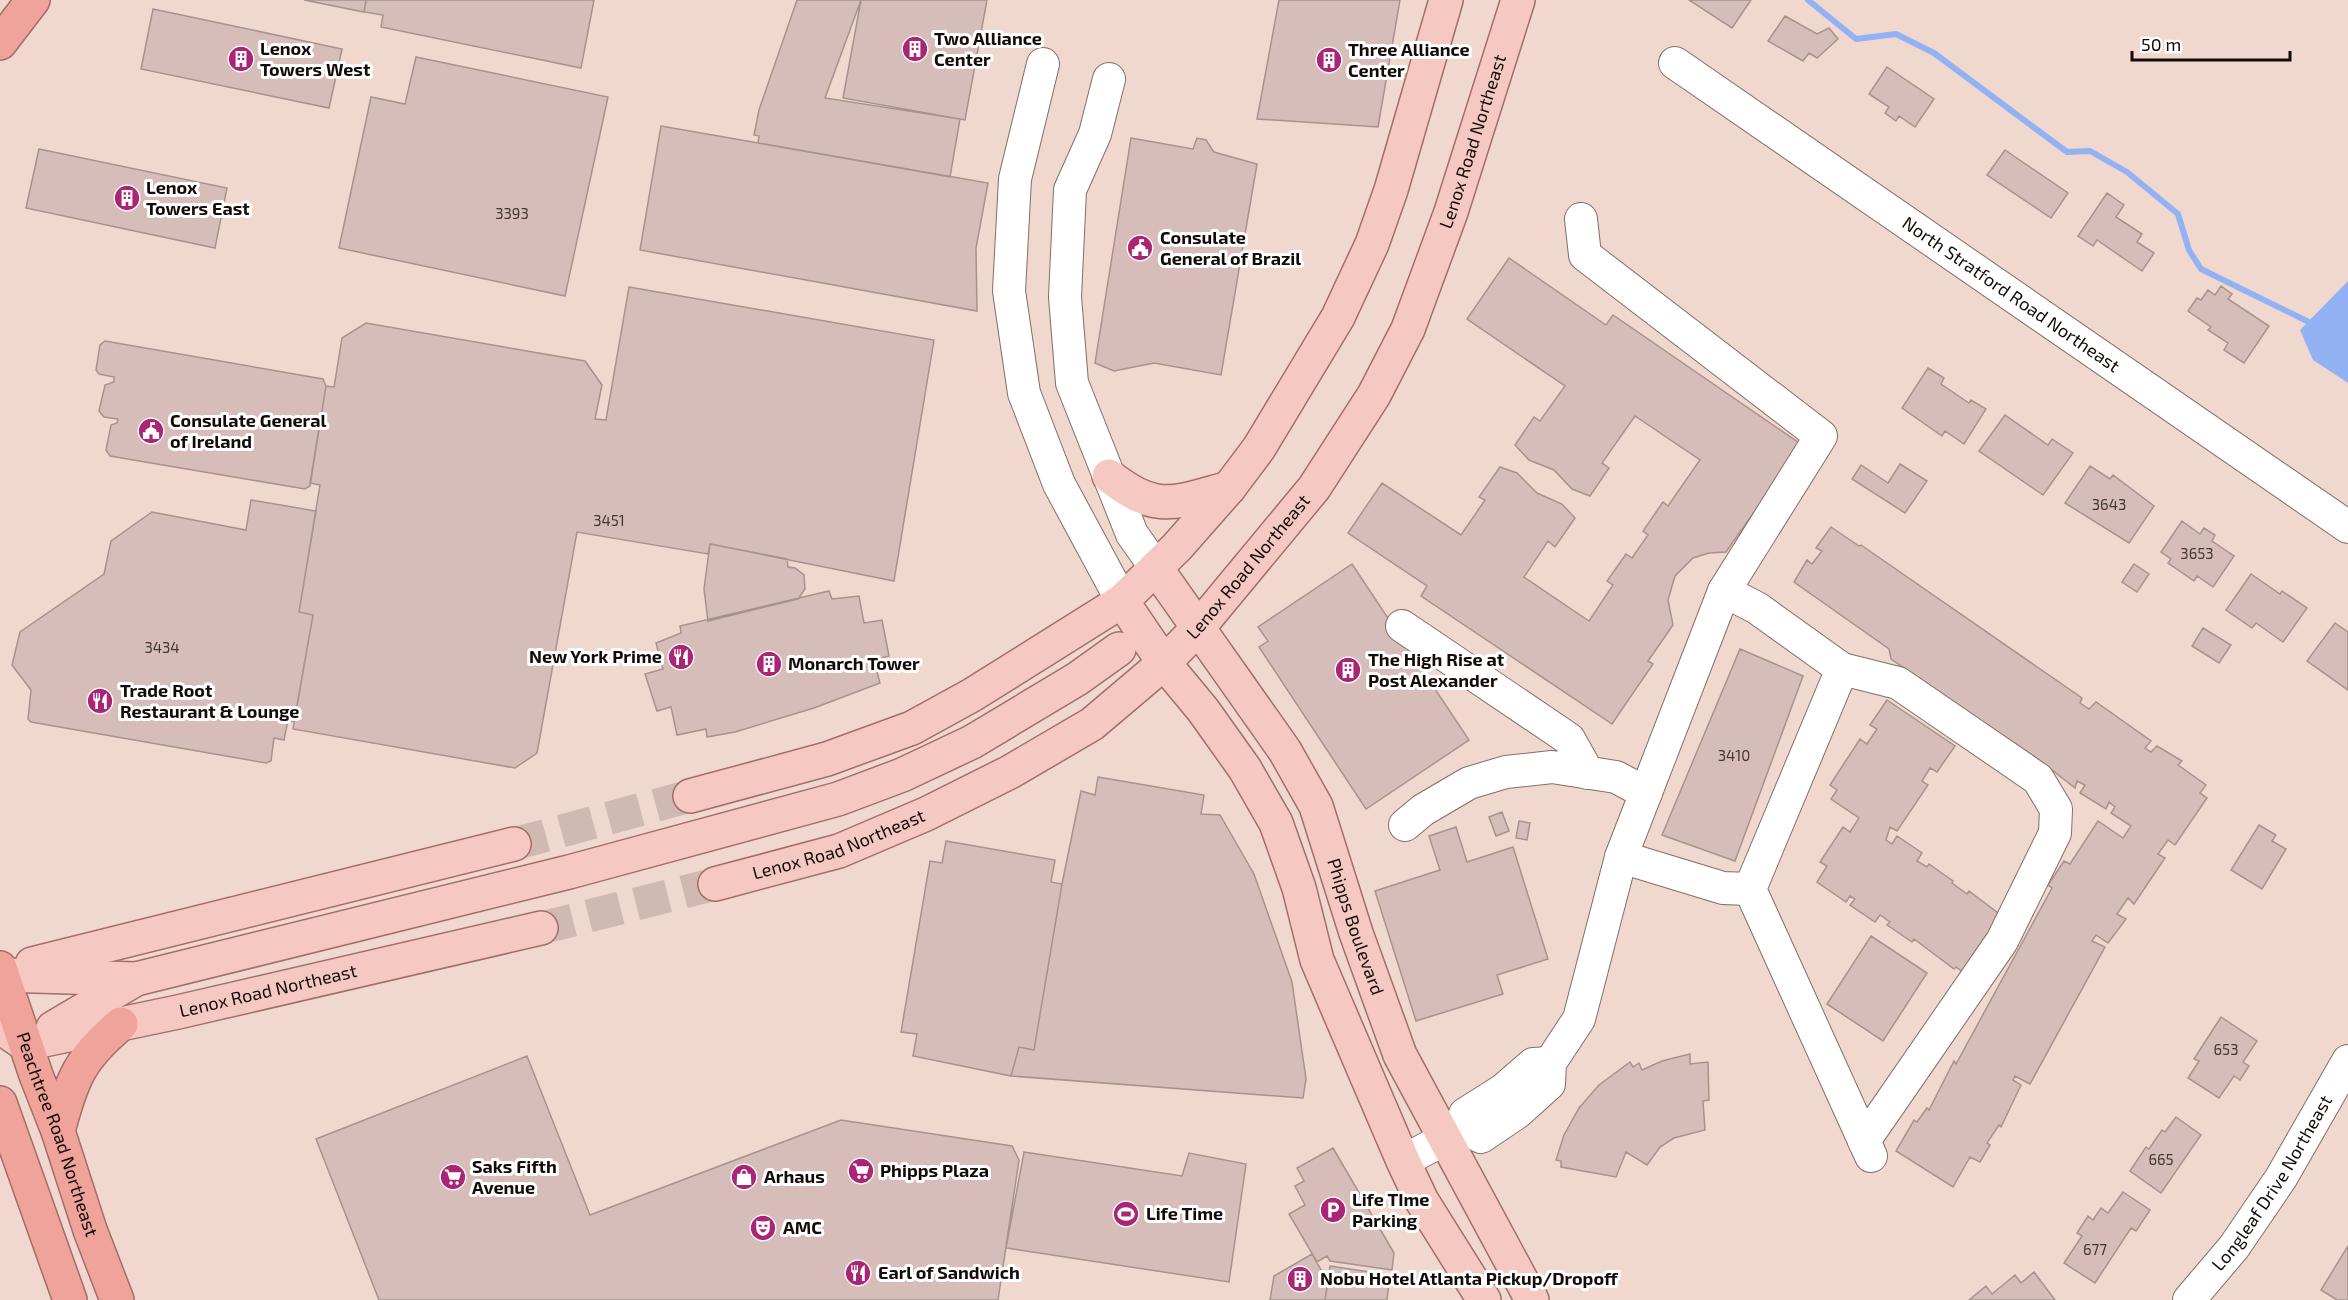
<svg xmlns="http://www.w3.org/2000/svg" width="2348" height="1300" font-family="'Exo 2',sans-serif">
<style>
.water{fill:#92b2f4}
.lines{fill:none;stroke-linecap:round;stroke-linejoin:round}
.stream{stroke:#92b2f4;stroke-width:6}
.building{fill:#d7bdba;stroke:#a9918e;stroke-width:1.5}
.major-tunnel{stroke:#d0b9b1;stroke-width:33;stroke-dasharray:33 16;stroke-linecap:butt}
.minor-casing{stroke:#836e65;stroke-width:34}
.major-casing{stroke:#a26e67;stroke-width:36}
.highway-casing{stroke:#a26e67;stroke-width:36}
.minor{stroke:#fff;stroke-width:32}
.major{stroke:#f6c8c2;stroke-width:33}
.highway{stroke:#f0a39a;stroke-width:33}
.labels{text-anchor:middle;stroke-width:6;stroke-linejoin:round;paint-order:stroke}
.number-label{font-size:15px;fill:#433834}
.poi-label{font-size:18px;font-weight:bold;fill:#120b08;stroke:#fff;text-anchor:start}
.street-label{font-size:18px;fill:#120b08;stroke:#fff}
</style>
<rect width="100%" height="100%" fill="#f1d8cf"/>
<path class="water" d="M2348 281V383L2313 360 2300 330Z"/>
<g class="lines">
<path class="stream" d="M1808 0 1856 39 1896 34 1934 53 2067 152 2090 151 2127 172 2178 214 2189 250 2201 269 2315 325"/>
</g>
<path class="building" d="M304 0H366L364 12Z
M366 0H594L581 68 381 27 383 15 364 12Z
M797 0H861L825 98 960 119 950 177 758 143 759 136 754 135 759 110Z
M861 0H987L965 120 843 98Z
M1279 0H1400L1378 127 1257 119Z
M1689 0H1751L1732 28Z
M153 9 342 49 329 108 141 69Z
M1785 16 1817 34 1829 28 1838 39 1817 58 1809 53 1803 61 1768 41Z
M416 57 608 97 565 296 339 248 371 97 405 104Z
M1887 67 1934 99 1915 127 1899 116 1896 121 1885 113 1889 107 1869 94Z
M661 126 988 183 976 248 977 311 640 250Z
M1131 138 1193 149 1197 138 1206 140 1214 152 1257 164 1221 375 1154 363 1114 371 1095 363Z
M39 149 227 188 215 248 26 208Z
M2005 150 2068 193 2051 218 1987 175Z
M2107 193 2124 205 2116 217 2142 234 2137 242 2154 253 2142 271 2097 240 2093 246 2078 236Z
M1509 258 1606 325 1613 315 1805 447 1778 478 1726 552 1709 553 1693 558 1675 576 1668 600 1673 625 1648 661 1653 664 1612 724 1421 596 1427 586 1348 533 1382 483 1461 535 1485 500 1479 497 1500 467 1517 473 1537 493 1562 504 1575 518 1555 547 1548 541 1524 577 1589 621 1613 585 1607 581 1626 554 1632 558 1648 535 1643 531 1663 502 1668 506 1700 460 1635 416 1602 463 1609 468 1590 496 1572 489 1554 470 1529 460 1515 445 1534 417 1540 421 1565 386 1467 319Z
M2221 286 2232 294 2228 299 2269 326 2244 363 2224 350 2228 343 2208 330 2211 327 2188 311 2197 298 2201 300 2208 290 2215 295Z
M629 287 934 340 894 581 710 544 708 554 577 532 537 753 515 768 293 729 313 615 299 612 320 485 310 483 326 386 334 387 342 338 366 323 585 361 602 385 595 419 606 420Z
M105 341 323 379 326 386 310 486 305 489 110 456 106 450 111 425 117 423 118 419 104 417 99 411 105 385 114 382V377L99 374 96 370 100 345Z
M1928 368 1944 378 1941 384 1969 403 1971 400 1986 409 1964 444 1945 431 1942 436 1902 408Z
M2005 415 2048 445 2052 439 2073 453 2043 495 1979 451Z
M1900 464 1927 481 1905 513 1852 479 1861 465 1888 483Z
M2090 466 2110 479 2113 475 2154 506 2129 543 2065 503Z
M251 500 316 511 299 612 313 615 294 722 288 720 284 740 274 738 271 761 266 763 31 722 28 719 31 690 12 665 20 632 104 574 111 541 152 512 246 530Z
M2182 521 2200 534 2204 528 2215 535 2212 541 2234 556 2213 587 2197 576 2194 581 2168 563 2171 559 2161 552Z
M1831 527 1859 546 1861 545 2082 698 2080 703 2089 709 2096 702 2151 741 2145 748 2151 752 2157 746 2182 761 2178 765 2206 785 2200 793 2207 798 2175 845 2168 840 2158 854 2165 858 2134 904 2128 898 2117 914 2126 919 2108 943 2096 935 2092 941 2105 947 2030 1084 2015 1076 2013 1080 2021 1085 2001 1127 1999 1125 1987 1143 1990 1145 1980 1162 1970 1157 1953 1187 1896 1151 1914 1120 1917 1122 1927 1108 1929 1110 1954 1061 1956 1064 2052 888 2048 885 2064 861 2070 864 2098 821 2123 838 2131 826 2111 813 2115 807 2109 802 2106 809 2080 793 2085 785 2077 781 2075 788 2038 759 1891 659 1889 649 1794 582 1807 560 1812 564 1822 551 1816 548Z
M710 544 787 559 788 567 795 568 804 575 805 589 798 599 708 621 704 589Z
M1352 564 1469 740 1366 809 1259 647 1268 641 1258 627Z
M2134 564 2149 574 2137 592 2122 582Z
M2251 574 2280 594 2282 591 2307 608 2283 642 2256 623 2252 628 2226 610Z
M829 591 832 599 859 596 864 623 882 620 889 656 874 660 880 683 814 708 735 732 707 737 706 729 677 735 671 707 657 711 645 674 663 669 656 643 681 633 680 626Z
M2335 623 2348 632V690L2307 661Z
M2203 628 2231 645 2219 663 2192 646Z
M1740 649 1803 676 1735 861 1662 835Z
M1887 700 1955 746 1937 772 1930 768 1922 781 1928 785 1897 831 1890 827 1886 840 1892 844 1897 836 1922 853 1917 861 1927 867 1929 864 1953 881 1952 883 1967 894 1969 891 2002 916 1964 973 1956 967 1954 969 1914 939 1912 942 1887 925 1890 922 1880 915 1875 922 1850 905 1855 899 1850 896 1846 902 1817 882 1827 866 1820 862 1843 827 1850 832 1859 818 1831 799 1837 790 1830 785 1860 739 1867 744 1877 729 1870 725Z
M1098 777 1204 795 1201 814 1220 815 1254 874 1292 982 1306 1079 1303 1098 1011 1076 1019 1047 1034 1050 1062 884 1081 791 1095 795Z
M1502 812 1509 831 1496 836 1489 817Z
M1519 821 1530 823 1527 840 1516 838Z
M2259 825 2276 835 2272 841 2286 849 2262 889 2231 870Z
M1456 827 1467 862 1513 847 1548 959 1497 975 1503 994 1416 1021 1375 891 1440 870 1429 836Z
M946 841 1055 860 1051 882 1062 884 1034 1050 1019 1047 1011 1076 913 1056 917 1034 901 1032 930 861 942 863Z
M1871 936 1927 973 1883 1041 1827 1004Z
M2221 1017 2257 1041 2243 1062 2249 1066 2240 1080 2234 1076 2219 1098 2188 1078 2199 1061 2194 1059Z
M1690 1054V1064L1708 1062 1709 1100 1703 1101 1705 1130 1674 1138 1660 1147 1647 1165 1626 1152 1616 1177 1561 1167V1161L1556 1160 1564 1135 1579 1108 1599 1085 1630 1062 1633 1067 1639 1063 1642 1070 1662 1061Z
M527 1056 590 1215 841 1120 1012 1146 1019 1160 998 1300H379L316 1139Z
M2176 1117 2201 1135 2161 1193 2130 1171 2146 1147 2149 1149 2162 1130 2165 1132Z
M1333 1148 1394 1253 1392 1270 1330 1261 1327 1256 1317 1262 1289 1214 1305 1205 1295 1186 1304 1181 1297 1168Z
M1024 1152 1182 1176 1189 1153 1246 1164 1229 1282 1006 1248Z
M2123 1192 2150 1210 2136 1231 2131 1228 2095 1283 2064 1263 2082 1236 2077 1233 2088 1216 2093 1220 2101 1208 2108 1213Z
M2348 1246V1300H2337L2321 1290Z
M1312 1254 1328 1282 1325 1300H1270L1274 1276Z
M1330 1266 1390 1275 1387 1300H1325Z
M2034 1272 2055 1300H1969L1986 1286 1992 1294 2015 1275 2021 1283Z"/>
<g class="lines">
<path class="major-tunnel" d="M514 844 690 796
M541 928 715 884"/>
<g class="minor-casing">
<g id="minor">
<path id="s1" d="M1675 63 2348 527"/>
<path d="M1043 64 1015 179 1009 291 1024 393 1059 484 1122 601"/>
<path d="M1109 79 1095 134 1070 190 1065 297 1072 383 1132 534 1156 568"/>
<path d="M1724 591 1757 608 1842 669 1898 683 2038 779 2056 809 2055 833 2002 941 1864 1141"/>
<path d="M1402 626 1569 739 1588 773"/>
<path d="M1842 669 1750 889 1871 1156"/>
<path d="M1405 825 1423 810 1469 783 1506 772 1552 767 1616 777 1646 793"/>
<path d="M1621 857 1723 888 1750 889"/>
<path d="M1460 1131 1465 1114 1503 1090 1533 1064 1550 1063"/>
<path d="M1403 1161 1460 1131H1469L1481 1137 1518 1112 1549 1084 1550 1063 1579 1019 1621 857 1724 591 1821 436 1585 255 1581 219"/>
<path id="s2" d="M2189 1300 2234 1247 2281 1178 2348 1061"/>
</g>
</g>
<g class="major-casing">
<g id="major">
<path d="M1109 476C1157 514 1174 503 1229 488"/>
<path id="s3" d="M1156 568 1285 751 1316 806 1356 933 1400 1055 1532 1300"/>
<path d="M1122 601 1164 663 1203 710 1245 769 1276 823 1299 888 1317 960 1403 1161 1422 1201 1484 1300"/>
<path d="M690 796 827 759 912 728 972 695 1122 601 1177 547 1229 488 1259 448 1338 317 1372 244 1391 190 1446 0"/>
<path id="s4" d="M715 884 839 851 926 814 1010 772 1092 724 1164 663 1198 628 1314 488 1374 395 1408 329 1451 212 1518 0"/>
<path d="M32 964 514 844"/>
<path d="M2 975 136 979 569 872 838 799 902 775 972 742 1077 679 1119 649"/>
<path id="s5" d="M0 1027 25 1044 178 1012 541 928"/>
<path d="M53 1028 136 979"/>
</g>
</g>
<g class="highway-casing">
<g id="highway">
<path d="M0 43 33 0"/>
<path id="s6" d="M0 968 36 1075 58 1131 90 1230 117 1300"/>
<path d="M0 1103 70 1300"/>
<path d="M58 1131C72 1079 79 1059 121 1024"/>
</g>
</g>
<use href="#minor" class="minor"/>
<use href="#major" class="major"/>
<use href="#highway" class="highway"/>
</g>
<defs>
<g id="building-disc" transform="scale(1.35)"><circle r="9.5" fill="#a82674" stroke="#fff"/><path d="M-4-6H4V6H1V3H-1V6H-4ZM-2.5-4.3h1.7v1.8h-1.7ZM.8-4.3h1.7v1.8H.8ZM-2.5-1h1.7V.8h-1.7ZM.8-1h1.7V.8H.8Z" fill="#fff"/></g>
<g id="civic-disc" transform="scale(1.35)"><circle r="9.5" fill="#a82674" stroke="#fff"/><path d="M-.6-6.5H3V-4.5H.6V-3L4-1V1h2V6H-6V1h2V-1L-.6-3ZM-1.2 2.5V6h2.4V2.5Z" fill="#fff"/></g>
<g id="restaurant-disc" transform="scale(1.35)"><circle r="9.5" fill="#a82674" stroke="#fff"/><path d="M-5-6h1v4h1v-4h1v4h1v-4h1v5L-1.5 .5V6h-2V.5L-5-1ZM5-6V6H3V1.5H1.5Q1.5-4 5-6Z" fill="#fff"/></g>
<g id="supermarket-disc" transform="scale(1.35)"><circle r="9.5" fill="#a82674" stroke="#fff"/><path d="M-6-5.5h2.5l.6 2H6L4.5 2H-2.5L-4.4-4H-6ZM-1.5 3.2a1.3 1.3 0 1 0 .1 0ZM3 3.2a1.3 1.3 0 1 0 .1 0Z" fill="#fff"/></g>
<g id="shop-disc" transform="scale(1.35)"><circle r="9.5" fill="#a82674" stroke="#fff"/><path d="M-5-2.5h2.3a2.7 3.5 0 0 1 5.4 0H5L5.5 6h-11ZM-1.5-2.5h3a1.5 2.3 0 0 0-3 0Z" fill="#fff"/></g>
<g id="parking-disc" transform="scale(1.35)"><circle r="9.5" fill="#a82674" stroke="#fff"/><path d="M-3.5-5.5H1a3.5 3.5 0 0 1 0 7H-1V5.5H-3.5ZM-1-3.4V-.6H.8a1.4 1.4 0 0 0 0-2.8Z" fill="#fff"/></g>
<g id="stadium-disc" transform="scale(1.35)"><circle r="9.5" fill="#a82674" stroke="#fff"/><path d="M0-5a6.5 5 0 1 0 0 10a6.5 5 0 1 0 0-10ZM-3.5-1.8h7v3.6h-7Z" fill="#fff"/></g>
<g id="theatre-disc" transform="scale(1.35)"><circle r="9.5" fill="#a82674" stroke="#fff"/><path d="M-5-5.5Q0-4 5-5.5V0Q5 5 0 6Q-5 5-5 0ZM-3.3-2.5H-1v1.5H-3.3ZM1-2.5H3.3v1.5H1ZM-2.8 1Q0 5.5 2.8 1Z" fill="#fff"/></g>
</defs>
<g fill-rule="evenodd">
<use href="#building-disc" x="915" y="49"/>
<use href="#building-disc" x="241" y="59"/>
<use href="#building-disc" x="1329" y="60"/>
<use href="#building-disc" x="127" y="198"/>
<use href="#civic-disc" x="1140" y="248"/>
<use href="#civic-disc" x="151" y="431"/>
<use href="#restaurant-disc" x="681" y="657"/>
<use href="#building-disc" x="769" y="664"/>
<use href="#building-disc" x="1348" y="670"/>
<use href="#restaurant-disc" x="100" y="701"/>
<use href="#supermarket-disc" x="861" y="1171"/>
<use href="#supermarket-disc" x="453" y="1177"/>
<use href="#shop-disc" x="744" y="1177"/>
<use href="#parking-disc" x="1333" y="1210"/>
<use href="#stadium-disc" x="1126" y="1214"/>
<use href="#theatre-disc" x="763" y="1228"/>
<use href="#restaurant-disc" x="858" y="1273"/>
<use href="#building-disc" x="1300" y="1279"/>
</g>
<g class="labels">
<g class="number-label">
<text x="512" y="219">3393</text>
<text x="2109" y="510">3643</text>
<text x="609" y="526">3451</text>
<text x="2197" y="559">3653</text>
<text x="162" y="653">3434</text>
<text x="1734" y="761">3410</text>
<text x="2226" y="1055">653</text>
<text x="2161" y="1165">665</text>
<text x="2095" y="1255">677</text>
</g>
<g class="poi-label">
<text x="934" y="45">Two Alliance<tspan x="934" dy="21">Center</tspan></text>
<text x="260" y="55">Lenox<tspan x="260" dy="21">Towers West</tspan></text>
<text x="1348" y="56">Three Alliance<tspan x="1348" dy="21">Center</tspan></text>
<text x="146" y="194">Lenox<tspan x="146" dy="21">Towers East</tspan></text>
<text x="1160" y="244">Consulate<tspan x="1160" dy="21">General of Brazil</tspan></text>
<text x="170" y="427">Consulate General<tspan x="170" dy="21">of Ireland</tspan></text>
<text x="662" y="663" text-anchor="end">New York Prime</text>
<text x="1368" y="666">The High Rise at<tspan x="1368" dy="21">Post Alexander</tspan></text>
<text x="788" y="670">Monarch Tower</text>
<text x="120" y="697">Trade Root<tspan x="120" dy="21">Restaurant &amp; Lounge</tspan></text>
<text x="472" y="1173">Saks Fifth<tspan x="472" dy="21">Avenue</tspan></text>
<text x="880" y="1177">Phipps Plaza</text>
<text x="764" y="1183">Arhaus</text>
<text x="1352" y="1206">Life TIme<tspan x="1352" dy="21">Parking</tspan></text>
<text x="1146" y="1220">Life Time</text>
<text x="783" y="1234">AMC</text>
<text x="878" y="1279">Earl of Sandwich</text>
<text x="1320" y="1285">Nobu Hotel Atlanta Pickup/Dropoff</text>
</g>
<g class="street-label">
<text dy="6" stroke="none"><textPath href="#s4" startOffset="1120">Lenox Road Northeast</textPath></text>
<text dy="6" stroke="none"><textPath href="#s1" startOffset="408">North Stratford Road Northeast</textPath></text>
<text dy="6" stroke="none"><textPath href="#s4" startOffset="634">Lenox Road Northeast</textPath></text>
<text dy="6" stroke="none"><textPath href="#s4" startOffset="130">Lenox Road Northeast</textPath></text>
<text dy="6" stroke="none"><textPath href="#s3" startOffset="414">Phipps Boulevard</textPath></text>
<text dy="6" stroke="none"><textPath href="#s5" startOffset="279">Lenox Road Northeast</textPath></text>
<text dy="6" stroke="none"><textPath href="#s6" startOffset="176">Peachtree Road Northeast</textPath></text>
<text dy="6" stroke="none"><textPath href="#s2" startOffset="144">Longleaf Drive Northeast</textPath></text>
</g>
</g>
<path d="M2132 51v9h158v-9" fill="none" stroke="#120b08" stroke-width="3"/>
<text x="2141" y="51" font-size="18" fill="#120b08" stroke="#ffffff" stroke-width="4.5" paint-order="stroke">50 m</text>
</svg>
